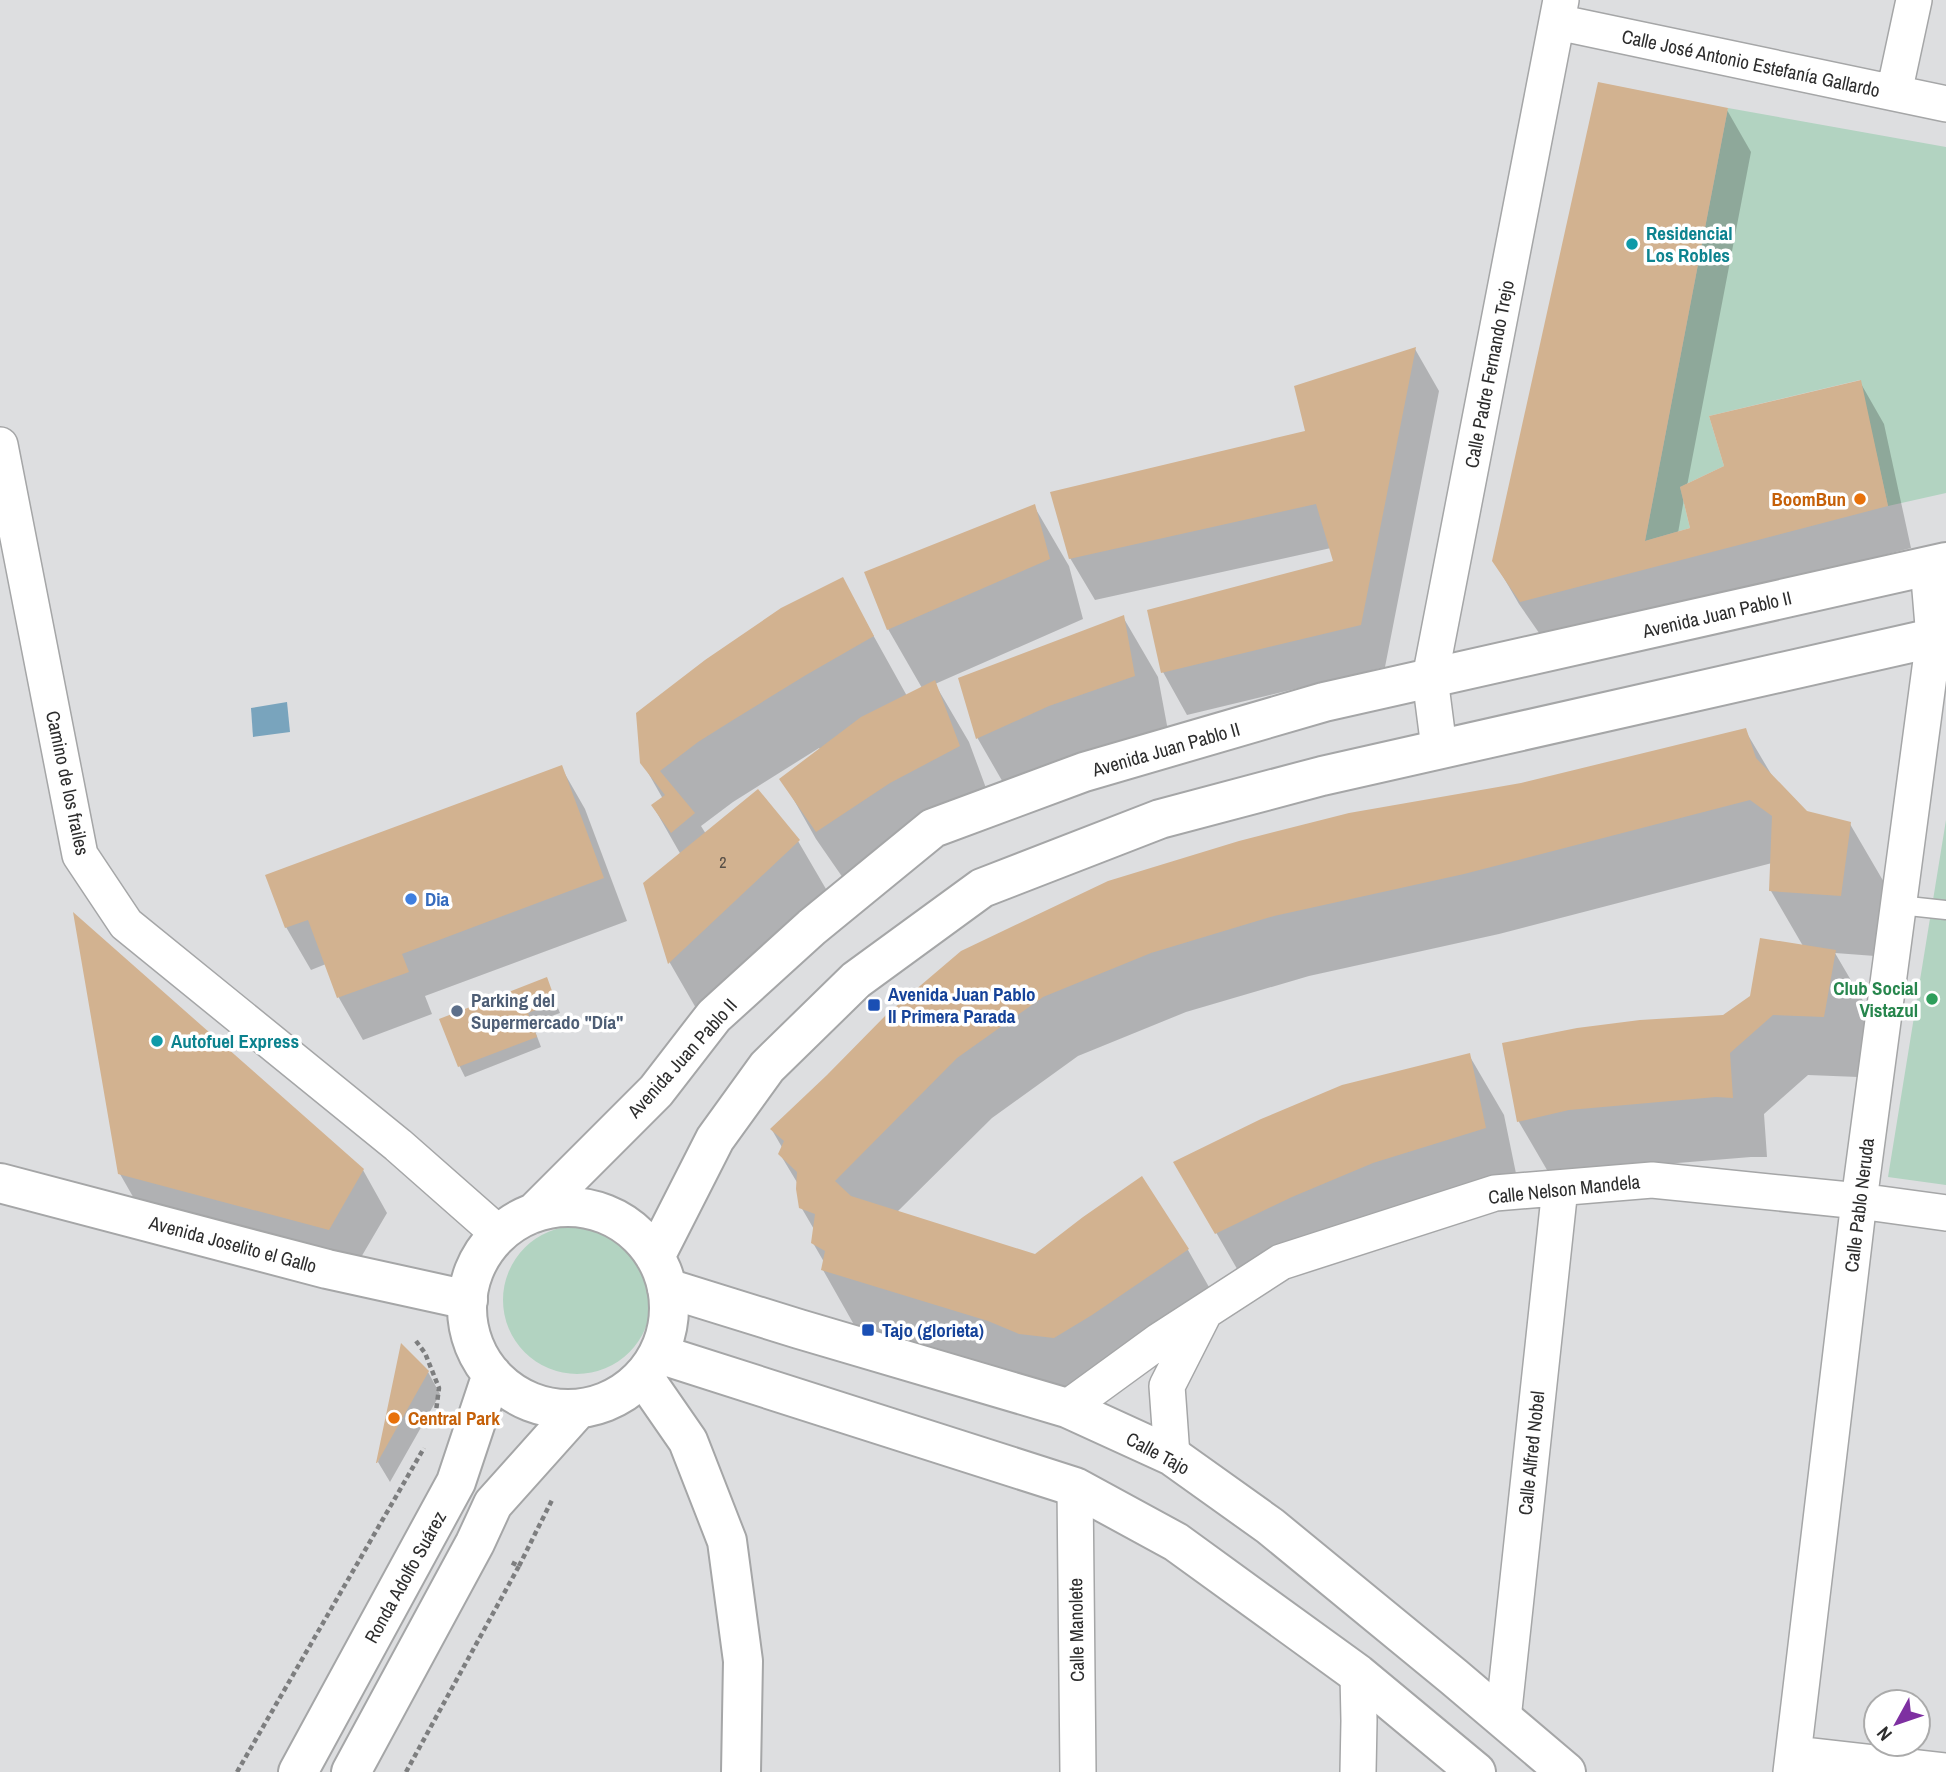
<svg xmlns="http://www.w3.org/2000/svg" width="1946" height="1772" font-family="'Archivo Narrow',sans-serif">
<style>
.green{fill:#b2d3c1}
.water{fill:#79a4bd}
.shadow{fill:#0003;fill-rule:evenodd}
.building{fill:#d2b290}
.lines{fill:none;stroke-linecap:round;stroke-linejoin:round}
.lane-casing{stroke:#a5a6a7;stroke-width:21}
.street-casing{stroke:#a5a6a7;stroke-width:38}
.secondary-casing{stroke:#a5a6a7;stroke-width:42}
.primary-casing{stroke:#a5a6a7;stroke-width:42}
.path{stroke:#7d7e7f;stroke-width:4.5;stroke-dasharray:5 3.5;stroke-linecap:butt}
.lane{stroke:#fff;stroke-width:18}
.street{stroke:#fff;stroke-width:35}
.secondary{stroke:#fff;stroke-width:38}
.primary{stroke:#fff;stroke-width:38}
.culture-dot{fill:#0f9aa8;stroke:#fff;stroke-width:2.5}
.food-dot{fill:#e8710a;stroke:#fff;stroke-width:2.5}
.shop-dot{fill:#3f7fe0;stroke:#fff;stroke-width:2.5}
.leisure-dot{fill:#2e9e5b;stroke:#fff;stroke-width:2.5}
.transit-dot{fill:#1a4fb4;stroke:#fff;stroke-width:2.5}
.service-dot{fill:#5c6f8a;stroke:#fff;stroke-width:2.5}
.labels{text-anchor:middle;stroke-width:7;stroke-linejoin:round;paint-order:stroke}
.number-label{font-size:16px;fill:#564e46}
.street-label{font-size:19px;fill:#2d2d2d;stroke:#fff}
.culture-label{font-size:19px;font-weight:bold;fill:#0d838f;stroke:#fff;text-anchor:start}
.food-label{font-size:19px;font-weight:bold;fill:#c56008;stroke:#fff;text-anchor:end}
.shop-label{font-size:19px;font-weight:bold;fill:#366cbe;stroke:#fff;text-anchor:start}
.leisure-label{font-size:19px;font-weight:bold;fill:#27864d;stroke:#fff;text-anchor:end}
.transit-label{font-size:19px;font-weight:bold;fill:#164399;stroke:#fff;text-anchor:start}
.service-label{font-size:19px;font-weight:bold;fill:#4e5e75;stroke:#fff;text-anchor:start}
</style>
<rect width="100%" height="100%" fill="#dddee0"/>
<path class="green" d="M1728 108 1946 147V493L1888 506 1860 380 1709 416 1724 466 1680 487 1690 528 1645 541Z
M1946 820V1185L1888 1177Z
M503 1300a74 74 0 1 1 148 0a74 74 0 1 1-148 0Z"/>
<path class="water" d="M287 702 290 732 253 737 251 708Z"/>
<path class="shadow" d="M1727 110 1751 152 1687 486 1726 467 1860 382 1884 424 1911 548 1546 643 1519 604 1494 561ZM1684 499 1692 529 1678 533Z
M1415 349 1439 391 1385 667 1187 715 1163 672 1335 562 1331 548 1095 600 1070 558 1307 433Z
M1034 506 1069 566 1083 619 935 684 969 742 993 807 852 891 816 839 782 779 821 750 819 748 733 802 701 826 706 834 798 841 833 901 704 1022 670 963 645 884 681 855 653 806 663 799 642 762 842 579 907 696 922 688 888 629Z
M1123 617 1158 677 1169 736 1012 798 978 739 960 679Z
M1745 730 1774 779 1806 813 1850 824 1885 884 1875 956 1835 953 1869 1011 1858 1077 1808 1075 1764 1114 1767 1157H1751L1604 1169 1554 1182 1519 1122 1504 1044 1723 1017 1752 997 1803 946 1771 891 1772 863 1499 934 1309 976 1186 1012 1078 1056 992 1118 897 1212 1035 1255 1141 1178 1188 1250 1222 1310 1089 1398 857 1330 823 1270 824 1262 813 1243 815 1231 801 1207 798 1184 780 1154 783 1149 772 1130 828 1076 1521 785Z
M561 767 585 809 627 921 425 996 432 1014 363 1040 339 998 326 964 311 970 286 927Z
M546 979 560 1013 532 1023 541 1047 465 1077 460 1067 441 1020Z
M1469 1055 1504 1115 1519 1188 1408 1223 1251 1293 1176 1163Z
M363 1170 387 1213 353 1271 144 1216 120 1174Z
M402 1346 428 1372 440 1394 390 1482 378 1462Z"/>
<path class="building" d="M1598 82 1728 108 1645 541 1690 528 1680 487 1724 466 1709 416 1861 380 1888 506 1520 602 1492 561Z
M1416 347 1361 625 1161 673 1147 610 1333 561 1316 504 1069 559 1050 492 1305 431 1294 386Z
M1035 504 1050 559 887 630 864 572Z
M843 577 874 636 806 675 733 720 698 742 660 771 695 813 671 833 651 805 665 795 640 763 636 713 705 660 781 608Z
M1124 615 1135 676 1049 706 976 739 958 678Z
M935 680 960 746 890 783 816 832 779 779 861 717Z
M1746 728 1756 758 1807 811 1851 822 1841 896 1769 891 1772 816 1750 800 1464 874 1274 916 1151 953 1043 997 957 1058 835 1181 851 1196 1035 1254 1083 1217 1142 1176 1189 1249 1092 1315 1054 1338 1019 1334 988 1321 821 1270 825 1251 811 1243 815 1214 799 1208 796 1189 797 1172 778 1154 784 1141 770 1129 827 1075 887 1014 961 951 1108 881 1239 841 1349 813 1521 783Z
M562 765 604 878 402 954 409 972 337 998 308 920 285 928 265 875Z
M758 789 800 840 668 964 643 883Z
M73 912 364 1169 329 1230 118 1174Z
M1760 938 1836 950 1824 1017 1773 1015 1730 1053 1733 1098 1716 1097 1569 1110 1517 1122 1502 1043 1577 1028 1640 1020 1723 1015 1750 996Z
M547 977 556 1002 528 1013 537 1037 458 1067 439 1019Z
M1470 1053 1486 1128 1373 1163 1292 1197 1215 1234 1173 1162 1261 1119 1342 1085Z
M401 1343 429 1371 377 1463H376Z"/>
<g class="lines">
<g class="lane-casing">
<path id="lane" d="M1899 905 1946 910"/>
</g>
<g class="street-casing">
<path id="street" d="M1557 22 1946 104
M1894 93 1914 0
M0 445 80 855 126 924 398 1145 499 1234
M1439 748 1430 678 1561 0
M1067 1408 1159 1341 1281 1262 1495 1193 1652 1180 1859 1201 1946 1213
M1172 1456 1167 1386 1203 1315
M1075 1487 1078 1772
M1358 1674 1359 1721 1358 1772
M1503 1719 1560 1188
M1794 1754 1946 1771
M1791 1772 1859 1201 1934 638 1928 566"/>
</g>
<g class="secondary-casing">
<path id="secondary" d="M0 1183 327 1269 468 1300
M667 1288 799 1329 1067 1408 1172 1456 1270 1526 1454 1677 1566 1772
M659 1354 1075 1487 1176 1542 1358 1674 1476 1772
M643 1376 688 1441 727 1541 743 1661 741 1772"/>
</g>
<g class="primary-casing">
<path id="primary" d="M467 1308a101 101 0 1 1 202 0a101 101 0 1 1-202 0Z
M534 1213 656 1091 714 1016 812 927 933 828 1084 772 1324 702 1946 562
M655 1257 715 1139 767 1067 856 980 982 888 1160 819 1322 776 1946 635
M298 1772 456 1482 492 1374
M351 1772 475 1543 493 1504 578 1409"/>
</g>
<path class="path" d="M416 1341 425 1353 439 1388 436 1411
M519 1566 553 1498
M237 1772 424 1448
M406 1772 519 1566 509 1561"/>
<use href="#lane" class="lane"/>
<use href="#street" class="street"/>
<use href="#secondary" class="secondary"/>
<use href="#primary" class="primary"/>
</g>
<g class="culture-dot">
<circle cx="1632" cy="244" r="7"/>
<circle cx="157" cy="1041" r="7"/>
</g>
<g class="food-dot">
<circle cx="1860" cy="499" r="7"/>
<circle cx="394" cy="1418" r="7"/>
</g>
<circle class="shop-dot" cx="411" cy="899" r="7"/>
<circle class="leisure-dot" cx="1932" cy="999" r="7"/>
<g class="transit-dot">
<rect x="867" y="998" width="14" height="14" rx="3.5"/>
<rect x="861" y="1323" width="14" height="14" rx="3.5"/>
</g>
<circle class="service-dot" cx="457" cy="1011" r="7"/>
<g class="labels">
<g class="number-label">
<text x="723" y="868">2</text>
</g>
<g class="street-label">
<text transform="translate(1751 63) rotate(12)" y="7">Calle José Antonio Estefanía Gallardo</text>
<text transform="translate(1489 374) rotate(-79)" y="7">Calle Padre Fernando Trejo</text>
<text transform="translate(1717 614) rotate(-13)" y="7">Avenida Juan Pablo II</text>
<text transform="translate(1166 749) rotate(-16)" y="7">Avenida Juan Pablo II</text>
<text transform="translate(68 783) rotate(78)" y="7">Camino de los frailes</text>
<text transform="translate(682 1058) rotate(-48)" y="7">Avenida Juan Pablo II</text>
<text transform="translate(1564 1189) rotate(-6)" y="7">Calle Nelson Mandela</text>
<text transform="translate(1859 1205) rotate(-83)" y="7">Calle Pablo Neruda</text>
<text transform="translate(233 1244) rotate(15)" y="7">Avenida Joselito el Gallo</text>
<text transform="translate(1158 1453) rotate(28)" y="7">Calle Tajo</text>
<text transform="translate(1531 1453) rotate(-84)" y="7">Calle Alfred Nobel</text>
<text transform="translate(405 1577) rotate(-61)" y="7">Ronda Adolfo Suárez</text>
<text transform="translate(1076 1630) rotate(-91)" y="7">Calle Manolete</text>
</g>
<g class="culture-label">
<text x="1646" y="240">Residencial<tspan x="1646" dy="22">Los Robles</tspan></text>
<text x="171" y="1048">Autofuel Express</text>
</g>
<g class="food-label">
<text x="1846" y="506">BoomBun</text>
<text x="408" y="1425" text-anchor="start">Central Park</text>
</g>
<g class="shop-label">
<text x="425" y="906">Dia</text>
</g>
<g class="leisure-label">
<text x="1918" y="995">Club Social<tspan x="1918" dy="22">Vistazul</tspan></text>
</g>
<g class="transit-label">
<text x="888" y="1001">Avenida Juan Pablo<tspan x="888" dy="22">II Primera Parada</tspan></text>
<text x="882" y="1337">Tajo (glorieta)</text>
</g>
<g class="service-label">
<text x="471" y="1007">Parking del<tspan x="471" dy="22">Supermercado "Día"</tspan></text>
</g>
</g>
<g transform="translate(1897 1723) rotate(230)"><circle r="33" fill="#ffffff" stroke="#ababab" stroke-width="2"/>
<path d="M0-5L12 26L0 18L-12 26Z" fill="#7e30a1"/>
<text y="-10" font-size="19" font-weight="bold" text-anchor="middle" fill="#2d2d2d">N</text>
</g>
</svg>
